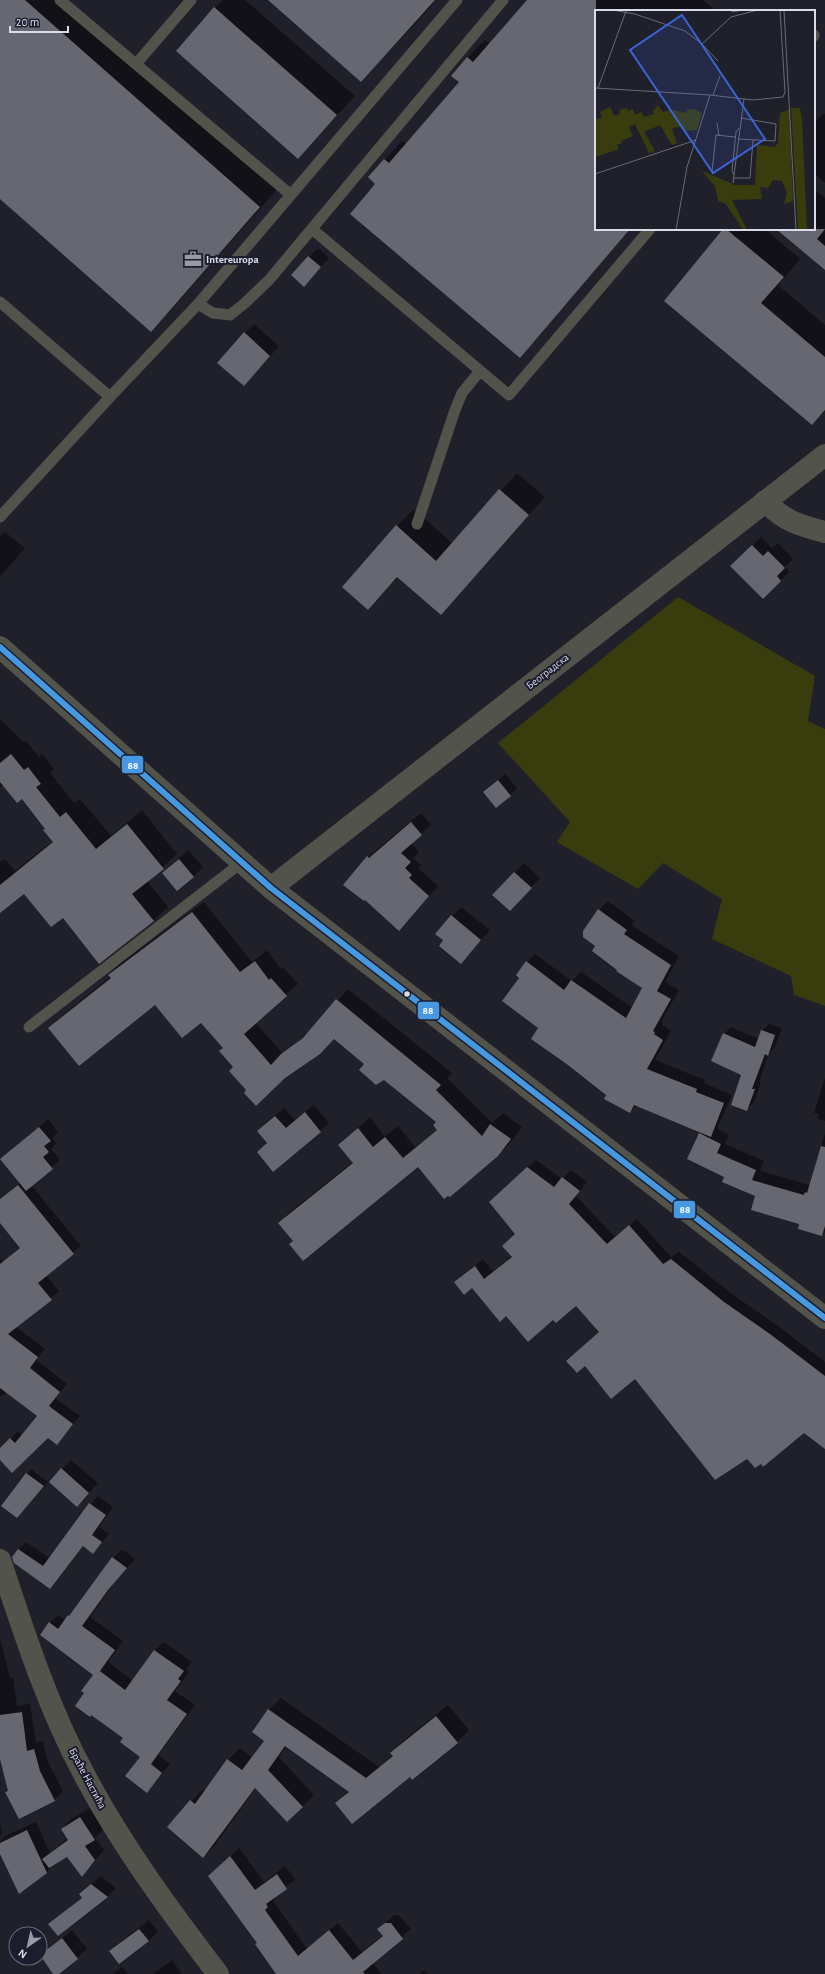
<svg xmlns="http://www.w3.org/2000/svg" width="825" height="1974" font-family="'Alegreya Sans',sans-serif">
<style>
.green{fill:#393d0e}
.shadow{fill:#0007}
.building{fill:#666771}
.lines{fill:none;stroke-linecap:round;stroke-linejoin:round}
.service{stroke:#52544b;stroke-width:11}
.minor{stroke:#52544b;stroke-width:22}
.bus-1-casing{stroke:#1c1c2f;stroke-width:9}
.bus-1{stroke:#4699e1;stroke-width:6}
.bus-dot{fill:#dbdce9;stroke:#1c1c2f;stroke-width:1.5}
.labels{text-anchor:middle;stroke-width:4;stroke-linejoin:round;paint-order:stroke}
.poi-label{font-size:11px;font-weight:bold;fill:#dbdce9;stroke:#1c1c2f;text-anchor:start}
.street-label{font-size:11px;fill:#dbdce9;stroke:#1c1c2f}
.inset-road{fill:none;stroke:#6b6b77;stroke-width:1}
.view{fill:#3a63db;fill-opacity:0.15;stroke:#3a63db;stroke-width:2}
.inset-edge{fill:none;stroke:#dbdce9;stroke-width:2}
.line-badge{stroke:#1c1c2f;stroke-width:1.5}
.badge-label{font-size:11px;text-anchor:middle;font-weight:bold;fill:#fff}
</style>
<rect width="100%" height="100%" fill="#20202b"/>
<path class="green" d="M678 597 815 676 808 721 825 729V1006L794 995 791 976 712 939 722 899 663 863 638 889 557 842 570 822 498 743Z"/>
<path class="shadow" d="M0 0H64L278 188 169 312 151 330 0 198Z
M223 0H245L355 96 298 158 215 8Z
M270 0H436L417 22 361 80Z
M528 0H703L716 11H596V229H630L537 338 519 356 377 184 369 177 402 141 406 144 460 82 467 58 485 40 490 44Z
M824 113 825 114V183L814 173V123Z
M814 189 825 198V270L777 229H814Z
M724 229H765L800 259 778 285 825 325V411L812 424Z
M318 248 329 258 313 276 309 257Z
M254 324 279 346 253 375 245 333Z
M517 473 545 497 441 614 398 577 368 609 397 526 414 509 453 544Z
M5 532 25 548 0 577V537Z
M761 537 772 548 778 543 793 559 785 567 789 572 763 598 732 566Z
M0 719 24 742 26 741 39 757 42 754 54 769 50 773 74 803 80 799 111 836 142 810 177 854 147 881 168 907 153 921 63 917 25 893 0 911V862L5 859 15 871 53 841 46 828 22 798 4 785 1 787 0 786Z
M505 774 517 788 510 795 492 785Z
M421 813 431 825 411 843 419 852 413 858 421 865 418 868 438 886 408 920 368 857Z
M188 850 203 867 193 877 163 873Z
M524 863 540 878 519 900 494 895Z
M608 901 635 921 631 925 679 956 665 982 679 990 661 1022 663 1023 662 1025 671 1031 655 1060 705 1080 704 1083 732 1095 717 1129 729 1135 725 1144 764 1161 760 1171 810 1185 825 1133V1232L822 1235 725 1176 700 1134 702 1132 637 1105 630 1112 607 1095 540 1027 520 978 527 962 535 954 572 981 581 972 633 1008 644 988 619 969 597 946 599 910Z
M204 902 252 962 267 950 281 969 283 967 298 984 255 1022 283 1054 312 1030 348 989 452 1073 447 1078 492 1123 503 1113 522 1127 510 1143 498 1155 418 1165 294 1240 279 1223 291 1211 353 1162 339 1145 370 1117 385 1137 398 1126 415 1147 438 1129 437 1122 334 1038 248 1090 224 1048 201 1022 155 1003 49 1028 61 1017 111 976 109 975 121 963Z
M461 907 490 930 461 963 445 940 452 916Z
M769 1024 782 1028 775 1047 769 1053 759 1082H761L754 1102 747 1109 743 1075 724 1034 731 1027 759 1039 762 1031Z
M825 1078V1121L817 1119 819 1114 814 1113Z
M314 1105 329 1123 320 1131 258 1152 268 1142 258 1131 267 1122 284 1108 295 1120Z
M48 1119 58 1132 52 1138 56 1143 51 1149 60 1160 31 1185 81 1246 46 1275 59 1291 16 1327 45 1349 36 1360 67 1384 55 1398 80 1416 57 1444 48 1437 0 1459V1450L18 1431 23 1436 38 1416 7 1392 0 1397V1261L2 1259 4 1261 21 1247 0 1222V1199L21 1182 2 1159Z
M536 1160 562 1179 571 1170 587 1182 576 1196 615 1237 637 1219 671 1257 679 1252 732 1294 778 1326 825 1362V1448L804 1432 761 1462 747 1458 636 1378 576 1304 554 1319 506 1314 472 1286 455 1282 483 1259 493 1272 512 1256 516 1234 498 1194Z
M71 1460 98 1483 77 1506 62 1469Z
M31 1469 48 1482 21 1513 2 1506Z
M98 1496 113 1507 99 1527 109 1534 93 1553 84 1546 50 1588 18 1550 26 1542 50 1558 90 1504Z
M122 1549 135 1559 116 1580 90 1617 123 1641 108 1662 133 1681 155 1650 164 1642 192 1662 186 1670 189 1672 175 1691 195 1705 158 1755 170 1764 147 1792 141 1757 86 1693 94 1675 49 1623 58 1615 66 1620 77 1608 113 1558Z
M0 1638 10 1678H13L17 1706 30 1704 36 1742 43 1741 48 1762 63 1791 54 1800 7 1792 9 1790 0 1755Z
M281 1698 379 1767 393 1755 392 1753 403 1741 448 1705 469 1730 457 1742 410 1775 337 1803 349 1791 287 1746 279 1757 314 1795 302 1807 256 1788 215 1845 203 1857 191 1801 203 1789 205 1791 228 1760 240 1748 253 1758 265 1740 253 1732 269 1709Z
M90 1808 103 1830 95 1838 104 1850 82 1876 67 1856 55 1863 46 1872 0 1852V1842L5 1836 36 1822 50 1853 68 1838 62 1829 71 1819Z
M0 1823 2 1834 0 1836Z
M239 1848 264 1882 285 1866 295 1879 274 1897 276 1898 273 1901 307 1949 338 1923 362 1952 383 1935 378 1929 394 1915H399L411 1929 372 1962 382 1974H277L218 1868Z
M101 1876 116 1888 107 1897 50 1924 83 1897 80 1894Z
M149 1920 158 1931 149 1941 110 1951 120 1942Z
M72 1930 87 1949 58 1974H54L40 1956Z
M172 1960 182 1974H153Z
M122 1967 128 1974H113Z
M424 1970 428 1974H419Z"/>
<path class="building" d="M0 0H25L260 207 151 332 0 199Z
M268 0H435L361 82Z
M527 0H596V229H630L520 358 350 214 375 184 368 177 384 159 389 163 459 82 451 76 467 57 473 62Z
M214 7 337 115 298 159 176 51Z
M723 229H726L784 277 761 303 825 357V410L812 425 664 301Z
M776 229H825L817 239 825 246V270Z
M308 256 321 267 304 287 291 275Z
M244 332 270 356 244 386 217 363Z
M499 489 529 515 441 615 397 577 368 610 342 587 396 525 436 561Z
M752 545 763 556 768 551 785 568 777 576 781 581 763 599 730 566Z
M11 754 24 770 28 767 41 784 36 787 60 817 66 812 96 849 127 824 164 869 132 894 154 921 99 964 63 918 51 927 24 894 0 913V885L53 842 43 830 45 829 22 799 17 803 0 782V763Z
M498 780 511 796 496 808 483 792Z
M411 822 422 835 401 853 411 862 405 868 412 875 409 878 429 896 399 931 365 900 364 901 343 885 367 856 369 858Z
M179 859 194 877 177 891 162 873Z
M514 872 532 888 510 911 492 895Z
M598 909 627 930 624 934 671 965 657 991 671 999 653 1031 655 1032 654 1034 663 1040 647 1069 697 1089 696 1092 724 1103 711 1137 634 1105 630 1113 604 1099 606 1095 568 1065 531 1039 538 1028 502 1001 519 978 516 975 526 961 564 990 571 980 626 1018 642 988 616 971 617 970 592 951 595 946 583 937V931Z
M192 912 240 972 255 961 269 980 271 978 287 996 244 1034 271 1065 281 1054 303 1038 336 999 441 1085 436 1090 482 1136 490 1124 511 1139 498 1156 450 1197 448 1196 444 1199 418 1167 303 1261 289 1244 293 1241 278 1223 353 1163 338 1145 358 1128 373 1147 385 1137 403 1158 437 1130 433 1125 436 1122 384 1080 376 1085 359 1070 364 1064 334 1039 320 1054 285 1078 256 1106 244 1093 246 1090 229 1071 233 1067 219 1051 223 1048 201 1023 182 1038 155 1005 79 1066 48 1028 111 978 108 975Z
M451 915 481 940 461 964 439 946 443 940 435 934Z
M761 1030 775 1035 768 1056 765 1054 752 1089H755L747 1111 731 1105 741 1075 711 1061 723 1033 755 1047Z
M305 1112 321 1132 273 1172 257 1152 267 1143 257 1131 275 1116 286 1128Z
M39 1127 51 1141 44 1146 49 1152 43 1157 53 1169 26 1191 0 1159Z
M699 1133 721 1144 717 1153 756 1170 752 1180 804 1195 805 1192 807 1193 821 1146 825 1147V1226L822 1236 798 1229 799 1224 751 1210 755 1196 722 1182 724 1177 687 1159Z
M527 1167 554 1187 562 1177 580 1191 569 1204 607 1244 629 1225 663 1264 671 1259 724 1302 770 1334 825 1376V1449L804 1433 763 1467 761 1464 755 1468 747 1459 715 1480 635 1379 611 1399 585 1366 577 1373 566 1361 599 1332 576 1306 556 1323 553 1320 528 1342 506 1316 500 1322 472 1288 464 1295 454 1282 475 1266 484 1279 512 1257 502 1246 515 1234 489 1202Z
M18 1185 74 1254 38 1283 52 1300 8 1334 38 1357 30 1368 60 1392 49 1406 73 1424 57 1445 48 1438 12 1473 0 1460V1448L10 1438 15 1443 37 1416 0 1388V1264L20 1248 0 1223V1199Z
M61 1468 89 1493 77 1507 49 1482Z
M26 1473 44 1486 17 1518 1 1506Z
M89 1503 106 1515 92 1535 102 1542 93 1554 83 1546 50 1589 14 1563 12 1557 18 1549 43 1566Z
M112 1557 127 1568 108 1590 82 1626 115 1650 100 1671 125 1690 154 1650 184 1671 178 1679 181 1681 167 1700 187 1714 151 1764 162 1773 147 1793 125 1776 140 1757 120 1742 123 1738 91 1715 90 1717 75 1706 84 1693 81 1691 93 1675 40 1635 49 1622 58 1629 68 1615 69 1616Z
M268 1709 366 1778 393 1756 390 1753 436 1716 458 1743 412 1780 410 1777 352 1824 335 1803 349 1792 285 1746 268 1770 303 1807 287 1822 255 1788 203 1858 167 1827 190 1800 195 1804 227 1759 242 1770 264 1741 252 1732Z
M22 1712 27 1751 34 1749 40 1771 55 1801 19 1819 5 1792 8 1791 0 1759V1715Z
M80 1817 95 1840 85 1846 95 1860 82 1877 67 1857 49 1868 42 1859 68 1840 61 1829Z
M27 1830 47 1873 19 1894 0 1854V1843Z
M230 1856 255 1890 277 1874 287 1889 266 1904 268 1907 265 1910 298 1956 329 1930 353 1960 383 1936 377 1929 385 1923H391L403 1939 363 1972 365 1974H276L255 1944 257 1943 208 1876Z
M91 1884 108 1897 58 1936 48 1924 82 1898 79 1894Z
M139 1929 149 1941 119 1964 109 1951Z
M62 1938 78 1959 59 1974H53L40 1955Z"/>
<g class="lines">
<path class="service" d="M60 0 291 195
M814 36V35
M136 64 191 0
M312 229 509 395 650 229
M0 302 110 397
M198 304 213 313 230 315 245 303 269 280 503 0
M0 517 110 397 198 304 457 0
M417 524 455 410 462 393 480 371
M29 1027 241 863"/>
<path class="minor" d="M765 501C784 521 798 525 825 532
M0 647 271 888 825 1318
M271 888 825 455
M0 1560C24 1633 48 1708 85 1776 122 1846 170 1911 218 1974"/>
<g class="bus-1-casing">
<path id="bus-1" d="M0 647 271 888 825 1318"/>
</g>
<use href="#bus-1" class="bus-1"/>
</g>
<defs>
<g id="office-bare" transform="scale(1.38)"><path d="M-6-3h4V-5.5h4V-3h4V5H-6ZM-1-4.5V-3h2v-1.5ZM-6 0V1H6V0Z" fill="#9a9aa6" stroke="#1c1c2f" stroke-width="2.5" paint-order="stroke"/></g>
</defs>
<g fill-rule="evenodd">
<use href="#office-bare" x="193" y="259"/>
</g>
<circle class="bus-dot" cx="407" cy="994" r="3.5"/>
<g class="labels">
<g class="poi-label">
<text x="206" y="263">Intereuropa</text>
</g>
<g class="street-label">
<text transform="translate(547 671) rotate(-38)" y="4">Београдска</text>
<text transform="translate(88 1778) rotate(62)" y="4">Браће Настића</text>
</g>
</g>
<g transform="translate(595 10)">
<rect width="220" height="220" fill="#20202b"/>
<path d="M63 95 68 102 78 100 92 103V100L99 99 107 103 102 120 90 121 89 118 81 117 77 119 82 133 77 135 65 115 49 122 60 141 54 143 40 114 34 117 38 126 26 131 27 133 22 135 24 139 0 147V109L7 108 5 102 15 97 19 106 25 104 24 100 32 98 33 101 38 99 40 105 46 102 49 107 59 104 58 101ZM196 98H205L207 110 212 220H203ZM194 100 198 191 189 194 192 183 189 176 187 171 178 170 173 178 165 177 167 189 137 190 152 220H148L131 194 123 191 120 176 107 161 140 175H160L162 135 180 137 183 133 185 103Z" fill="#393d0e"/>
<path class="inset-road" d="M17 0 40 4 90 21 107 34 123 51M135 0 137 2 148 0M189 0 201 220M107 34 136 7 163 0M0 78 115 85 158 90 188 87 190 82 185 0M3 78 31 1M118 85 125 66M122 113 124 126M143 129 180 131 181 114 146 108M117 161 121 125 140 127M0 164 101 130M139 165 137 161 141 122 144 118M139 168H155L158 130M138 173 149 89M81 220 92 157 115 85"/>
<path class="view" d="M87 5 170 129 118 163 35 40Z"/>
<rect width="220" height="220" class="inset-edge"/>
</g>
<g class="line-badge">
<rect x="121" y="755" width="23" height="19" rx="4" fill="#4699e1"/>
<rect x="417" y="1001" width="23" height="19" rx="4" fill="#4699e1"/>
<rect x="673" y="1200" width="23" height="19" rx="4" fill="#4699e1"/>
</g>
<g class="badge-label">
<text x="133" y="769">88</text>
<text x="428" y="1014">88</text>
<text x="685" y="1213">88</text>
</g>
<g transform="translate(28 1946) rotate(214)"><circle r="19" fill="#1c1c2f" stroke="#686979"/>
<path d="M0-3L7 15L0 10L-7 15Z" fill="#9a9aa6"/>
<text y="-6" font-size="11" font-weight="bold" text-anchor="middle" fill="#dbdce9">N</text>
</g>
<path d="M10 26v6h58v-6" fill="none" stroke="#dbdce9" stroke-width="2"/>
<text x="16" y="26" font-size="12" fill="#dbdce9" stroke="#1c1c2f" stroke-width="3" paint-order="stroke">20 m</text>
</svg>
